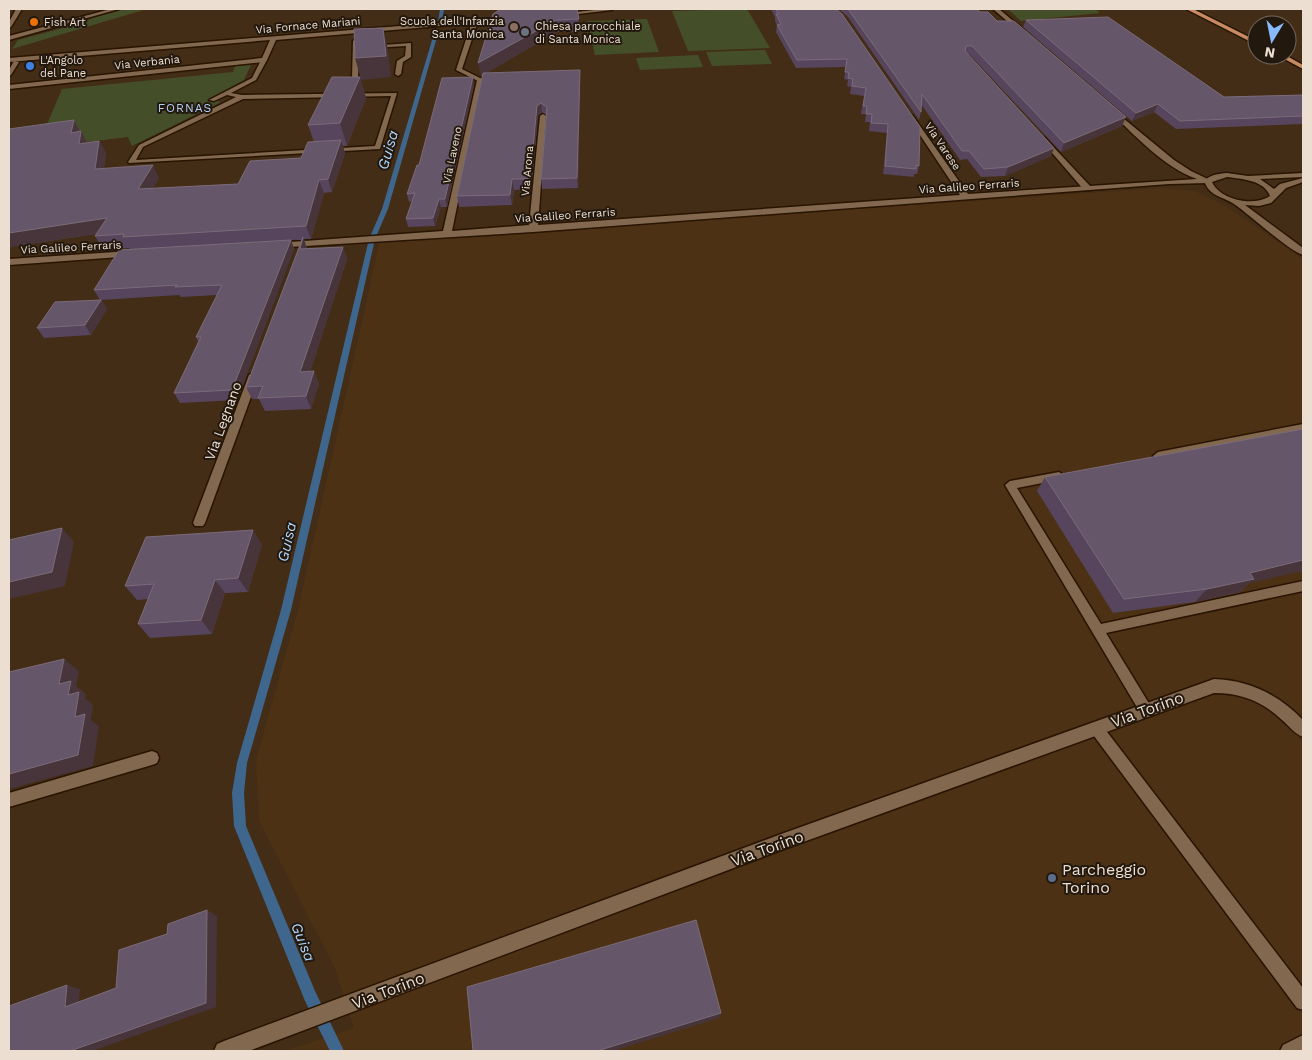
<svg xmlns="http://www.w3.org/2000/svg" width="1312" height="1060" font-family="'Work Sans',sans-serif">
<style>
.built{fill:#4c3114}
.green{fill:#444f2a}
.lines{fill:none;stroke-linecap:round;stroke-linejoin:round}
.stream{fill:#3f678e;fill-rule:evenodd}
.lane-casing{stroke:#291400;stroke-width:3}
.street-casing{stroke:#291400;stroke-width:3}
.secondary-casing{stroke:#291400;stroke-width:3}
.primary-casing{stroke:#291400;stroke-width:3}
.lane{fill:#81684f;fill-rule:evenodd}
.street{fill:#81684f;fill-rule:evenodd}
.secondary{fill:#81684f;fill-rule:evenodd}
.primary{fill:#c78b62;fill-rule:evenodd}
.wall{fill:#56455d}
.shaded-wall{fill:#48353b}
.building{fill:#665669;stroke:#7b6b79}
.food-dot{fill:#e8710a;stroke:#22180e;stroke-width:2}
.education-dot{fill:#8d6e63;stroke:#22180e;stroke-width:2}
.worship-dot{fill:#6b7280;stroke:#22180e;stroke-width:2}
.shop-dot{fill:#3f7fe0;stroke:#22180e;stroke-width:2}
.service-dot{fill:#5c6f8a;stroke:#22180e;stroke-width:2}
.labels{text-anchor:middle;stroke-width:4;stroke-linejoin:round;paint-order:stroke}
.far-poi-label{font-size:11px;fill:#ecded0;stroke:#22180e;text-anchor:start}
.far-street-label{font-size:11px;fill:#ecded0;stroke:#22180e}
.far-neighbourhood-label{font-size:12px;letter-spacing:1px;fill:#b3cef4;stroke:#22180e}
.street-label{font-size:14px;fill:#ecded0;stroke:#22180e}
.water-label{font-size:15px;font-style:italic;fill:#b0d5fa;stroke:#22180e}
.near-street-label{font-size:16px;fill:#ecded0;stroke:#22180e}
.near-poi-label{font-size:16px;fill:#ecded0;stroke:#22180e;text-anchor:start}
</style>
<rect width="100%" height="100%" fill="#432d16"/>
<path class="built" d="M1164 188 1195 191 1224 205 1303 259V1051H285L354 1028 334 966 259 821 256 760 298 610 380 240Z"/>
<path class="green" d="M125 9H147L12 49 18 40 86 22 91 18Z
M747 9 770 48 688 51 672 11Z
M1008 9H1095L1100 13 1021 21Z
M647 19 659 52 595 55 587 21Z
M765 50 772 64 712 66 706 52Z
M698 55 703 67 640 70 636 58Z
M251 65 244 80 209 99 221 102 132 146 128 137 78 143 82 131 42 136 62 89 233 72 235 66Z"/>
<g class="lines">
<path class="stream" d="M440 9H444L442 22 440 23 438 22Z
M437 29 439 30 388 209 375 239 291 610 247 763 244 793 246 826 315 991 344 1051H330L305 1001 234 826 232 793 237 763 281 610 369 239 382 209 435 30Z"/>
<g class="lane-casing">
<path id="lane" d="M475 19 478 21 462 69 482 79 480 82 456 70 472 21Z
M356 39 359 41 358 78 355 80 352 78 353 41Z
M411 43V57L403 62 401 74 398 76 395 74 397 61 405 56 406 46 372 48 369 46Z
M264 58 267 60 256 80 231 93 242 95 397 93 380 149 129 163 128 162 139 145 236 97 227 95 214 101 209 100 252 78 261 60ZM391 96 375 146 136 160 143 147 243 99Z
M14 61 19 62 11 75 9 76V70Z
M1041 138H1045L1090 186V190H1084L1041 140Z
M1303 424V430L1158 460 1153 456 1158 452Z
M1059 472 1064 476 1063 479 1017 488 1101 624 1303 581V591L1106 633 1153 710 1151 714 1146 716 1141 714 1005 485 1010 481Z
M1096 722 1101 724 1303 988V1010L1297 1008 1091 732 1089 728 1091 724Z
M152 751 157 753 159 758 157 763 152 765 9 807V793Z
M1303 1035V1051H1280L1283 1045Z"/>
</g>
<g class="street-casing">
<path id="street" d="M111 9H119L9 40V36Z
M604 9 612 10 561 16 558 14Z
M993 9H999L1025 31V33H1021Z
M509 17 511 20 276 40 267 60 264 62 9 89V85L262 58 270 40 9 62V58Z
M480 78 483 80 452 231 529 225 540 116 543 114 546 116 538 225 960 195 908 117 911 115 913 116 968 194 1197 179C1163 167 1136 136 1110 112L1109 111 1112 109 1174 160 1191 171 1212 181 1208 183 1169 184 533 232 273 248 272 246 276 243 443 231 477 80Z
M131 251 135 254 134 256 9 265V259Z
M254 372 259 375 205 523 203 526H195L193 523 249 375Z
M1214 679C1249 680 1279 695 1303 720V737C1295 734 1289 726 1282 720 1262 701 1241 693 1214 693L784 849 249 1051H214L217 1044 224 1041 784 833Z"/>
</g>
<g class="secondary-casing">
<path id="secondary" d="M16 9H22L11 27 9 28V22Z
M1227 173 1248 176 1303 173V177L1260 179 1274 189 1280 184 1303 178V182L1286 188 1271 203 1259 206 1245 205 1303 248V255C1288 250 1250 215 1234 204 1222 196 1210 197 1204 181 1211 174 1218 174 1227 173ZM1227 177C1242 179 1264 180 1270 196 1254 207 1220 200 1212 182Z"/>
</g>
<g class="primary-casing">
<path id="primary" d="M1186 9H1193L1257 41V45Z
M1277 55H1285L1303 65V69Z"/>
</g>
<use href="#lane" class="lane"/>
<use href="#street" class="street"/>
<use href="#secondary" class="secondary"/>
<use href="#primary" class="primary"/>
</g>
<path class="wall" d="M500 9H584H577L580 32H557L486 73 580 79 578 188 542 189 541 179 546 115 542 112 538 116 531 189 514 190 512 205 459 207 457 196 483 75 481 76Z
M771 9H836L919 166 917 174H914V177L883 174 887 133 869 131 870 122H865L866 114H861L864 96 850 94 851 87 847 86 848 80 844 79 846 67 796 68 776 32 777 25 775 21V17Z
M839 9H976L980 12 997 21 1126 117 1122 126 1061 152 969 54H967L1051 156 1005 176 981 177 967 159 960 160 921 104V112L919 120 848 17Z
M1026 20 1224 97 1303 95V124L1176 129 1154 112 1132 121 1023 27Z
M360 77 366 98 347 146H343L345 153 332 192 324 193 311 239H304L307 249 343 247 347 259 310 372 314 371 319 384 311 409 265 411 259 399H252L246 387 302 240H291L294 249 237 400 180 403 174 393 198 342 196 337 217 295 181 297 179 295 101 300 107 309 91 335 44 338 37 328 100 300 94 290 130 249 129 248 103 249 95 236 96 234 9 247V129L81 131 87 143 99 141 106 153 104 168 159 178 153 188 238 184 301 158 314 142 308 125Z
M474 85 447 207H441L435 226 408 227 406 219 412 201 409 202 407 194 419 165Z
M1045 477 1249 583 1240 592 1195 602 1113 613 1037 491Z
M262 544 248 592 225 593 212 634 150 638 138 624 148 599 137 600 125 586Z"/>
<path class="shaded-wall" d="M556 20 557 32 481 76 478 63Z
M383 28 388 49 391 77 361 80 355 58Z
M580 70V79L578 188 577 178Z
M360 77 366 98 347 146 340 123Z
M473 77 474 85 447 207 445 199Z
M541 103 542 112 538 116 531 189 530 179 537 106Z
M1158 104 1154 112 1132 121 1136 113Z
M1126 117 1122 126 1061 152 1064 143Z
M74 120 81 133H71Z
M81 131 88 144H79Z
M341 140 345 153 332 192 328 179Z
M99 141 106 153 102 181 95 169Z
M1054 148 1051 156 1005 176 1008 167Z
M153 165 159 178 145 202 138 189Z
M512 179 514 190 512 205 510 195Z
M319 180 324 193 311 239 306 226Z
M439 199 441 207 435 226 433 218Z
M107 218 115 231 9 247V233Z
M303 237 307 249H300Z
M291 240 294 249 237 400 232 390Z
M343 247 347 259 306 385 300 372Z
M101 300 107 309 91 335 85 325Z
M314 371 319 384 311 409 306 396Z
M62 528 74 542 65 586 9 599V582Z
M253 530 262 544 248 592 238 578Z
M1303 560V571L1249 583 1240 592 1195 602 1207 589 1250 573Z
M215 580 225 593 212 634 201 620Z
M64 659 79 671 76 686 86 694 85 698 93 705 91 720 99 726 93 766 9 789V774L75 717 68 695 59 684Z
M207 910 217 916 216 1007 92 1051H70Z
M67 985 80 989 78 1011 65 1007Z
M721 1013 719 1018 613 1051H597Z"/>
<path class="building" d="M501 9H577L579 19 556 20 478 63 493 14Z
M776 9H836L842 14 920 127 919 166 916 165V169L885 166 888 124 871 123 872 114H866L867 106H863L866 88 852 86 853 79 848 78 849 72H845L847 59 797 60 777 25 781 24 776 14H778Z
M848 9H976L980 12H988L997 21H1014L1126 117 1064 143 972 46H966L965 51 1054 148 1008 167 984 169 969 151H962L922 94 921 112Z
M1108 17 1224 97 1303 95V116L1180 121 1158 104 1136 113 1026 20Z
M383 28 386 56 355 58 354 29Z
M580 70 577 178 541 179 547 107 541 103 537 106 530 179H512L510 195 457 196 483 73Z
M332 77H360L340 123 308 125Z
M473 77 445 199H439L433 218 406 219 415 193 407 194 417 165H419L442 78Z
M74 120 71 133 81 131 79 144 99 141 95 169 153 165 138 189 238 184 250 161 301 158 308 142 341 140 328 179 319 180 306 226 123 237 124 234 95 236 107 218 9 233V129Z
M303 237 300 249 343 247 300 372 314 371 306 396 258 398 263 386 246 387Z
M291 240 232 390 174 393 201 337H196L222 285 175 287 177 285 94 290 119 250Z
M101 300 85 325 37 328 55 302Z
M1303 429V560L1250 573 1254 579 1207 589 1124 599 1045 477Z
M62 528 52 572 9 582V540Z
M253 530 238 578 215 580 201 620 138 624 154 584 125 586 146 537Z
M64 659 59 684 71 681 68 695 79 692 75 717 85 714 78 755 9 774V672Z
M207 910 206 1003 70 1051H9V1006L67 985 65 1007 116 988 119 950 167 934 168 924Z
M696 920 721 1013 597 1051H473L467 987Z"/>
<circle class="food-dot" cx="34" cy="22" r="5"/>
<circle class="education-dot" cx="514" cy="27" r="5"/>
<circle class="worship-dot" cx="525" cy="32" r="5"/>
<circle class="shop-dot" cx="30" cy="66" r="5"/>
<circle class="service-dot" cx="1052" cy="878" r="5"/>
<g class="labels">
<g class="far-poi-label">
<text x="504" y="25" text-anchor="end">Scuola dell'Infanzia<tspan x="504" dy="13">Santa Monica</tspan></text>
<text x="44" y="26">Fish Art</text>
<text x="535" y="30">Chiesa parrocchiale<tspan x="535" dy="13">di Santa Monica</tspan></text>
<text x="40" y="64">L'Angolo<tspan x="40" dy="13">del Pane</tspan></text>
</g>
<g class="far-street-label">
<text transform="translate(308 25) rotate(-5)" y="4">Via Fornace Mariani</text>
<text transform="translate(147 62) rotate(-6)" y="4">Via Verbania</text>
<text transform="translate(943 146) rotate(56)" y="4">Via Varese</text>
<text transform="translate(452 155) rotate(-78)" y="4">Via Laveno</text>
<text transform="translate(527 171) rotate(-85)" y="4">Via Arona</text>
<text transform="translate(969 186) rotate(-4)" y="4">Via Galileo Ferraris</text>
<text transform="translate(565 215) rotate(-4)" y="4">Via Galileo Ferraris</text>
<text transform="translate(71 247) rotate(-3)" y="4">Via Galileo Ferraris</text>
</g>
<g class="far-neighbourhood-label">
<text x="185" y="112">FORNAS</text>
</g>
<g class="street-label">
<text transform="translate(223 421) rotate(-70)" y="5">Via Legnano</text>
</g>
<g class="water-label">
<text transform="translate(388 150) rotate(-74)" y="5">Guisa</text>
<text transform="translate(287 542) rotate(-77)" y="5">Guisa</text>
<text transform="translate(303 942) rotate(68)" y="5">Guisa</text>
</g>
<g class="near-street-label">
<text transform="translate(1147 709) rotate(-20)" y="6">Via Torino</text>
<text transform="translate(767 848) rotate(-20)" y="6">Via Torino</text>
<text transform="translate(388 990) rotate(-21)" y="6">Via Torino</text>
</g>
<g class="near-poi-label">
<text x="1062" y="875">Parcheggio<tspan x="1062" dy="18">Torino</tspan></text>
</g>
</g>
<rect width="1312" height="1060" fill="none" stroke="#ecded0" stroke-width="20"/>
<g transform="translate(1272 40) rotate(190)"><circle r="24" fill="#22180e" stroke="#73675c"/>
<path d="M0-4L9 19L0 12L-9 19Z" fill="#89bafc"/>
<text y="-8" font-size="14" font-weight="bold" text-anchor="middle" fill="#ecded0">N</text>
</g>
</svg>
